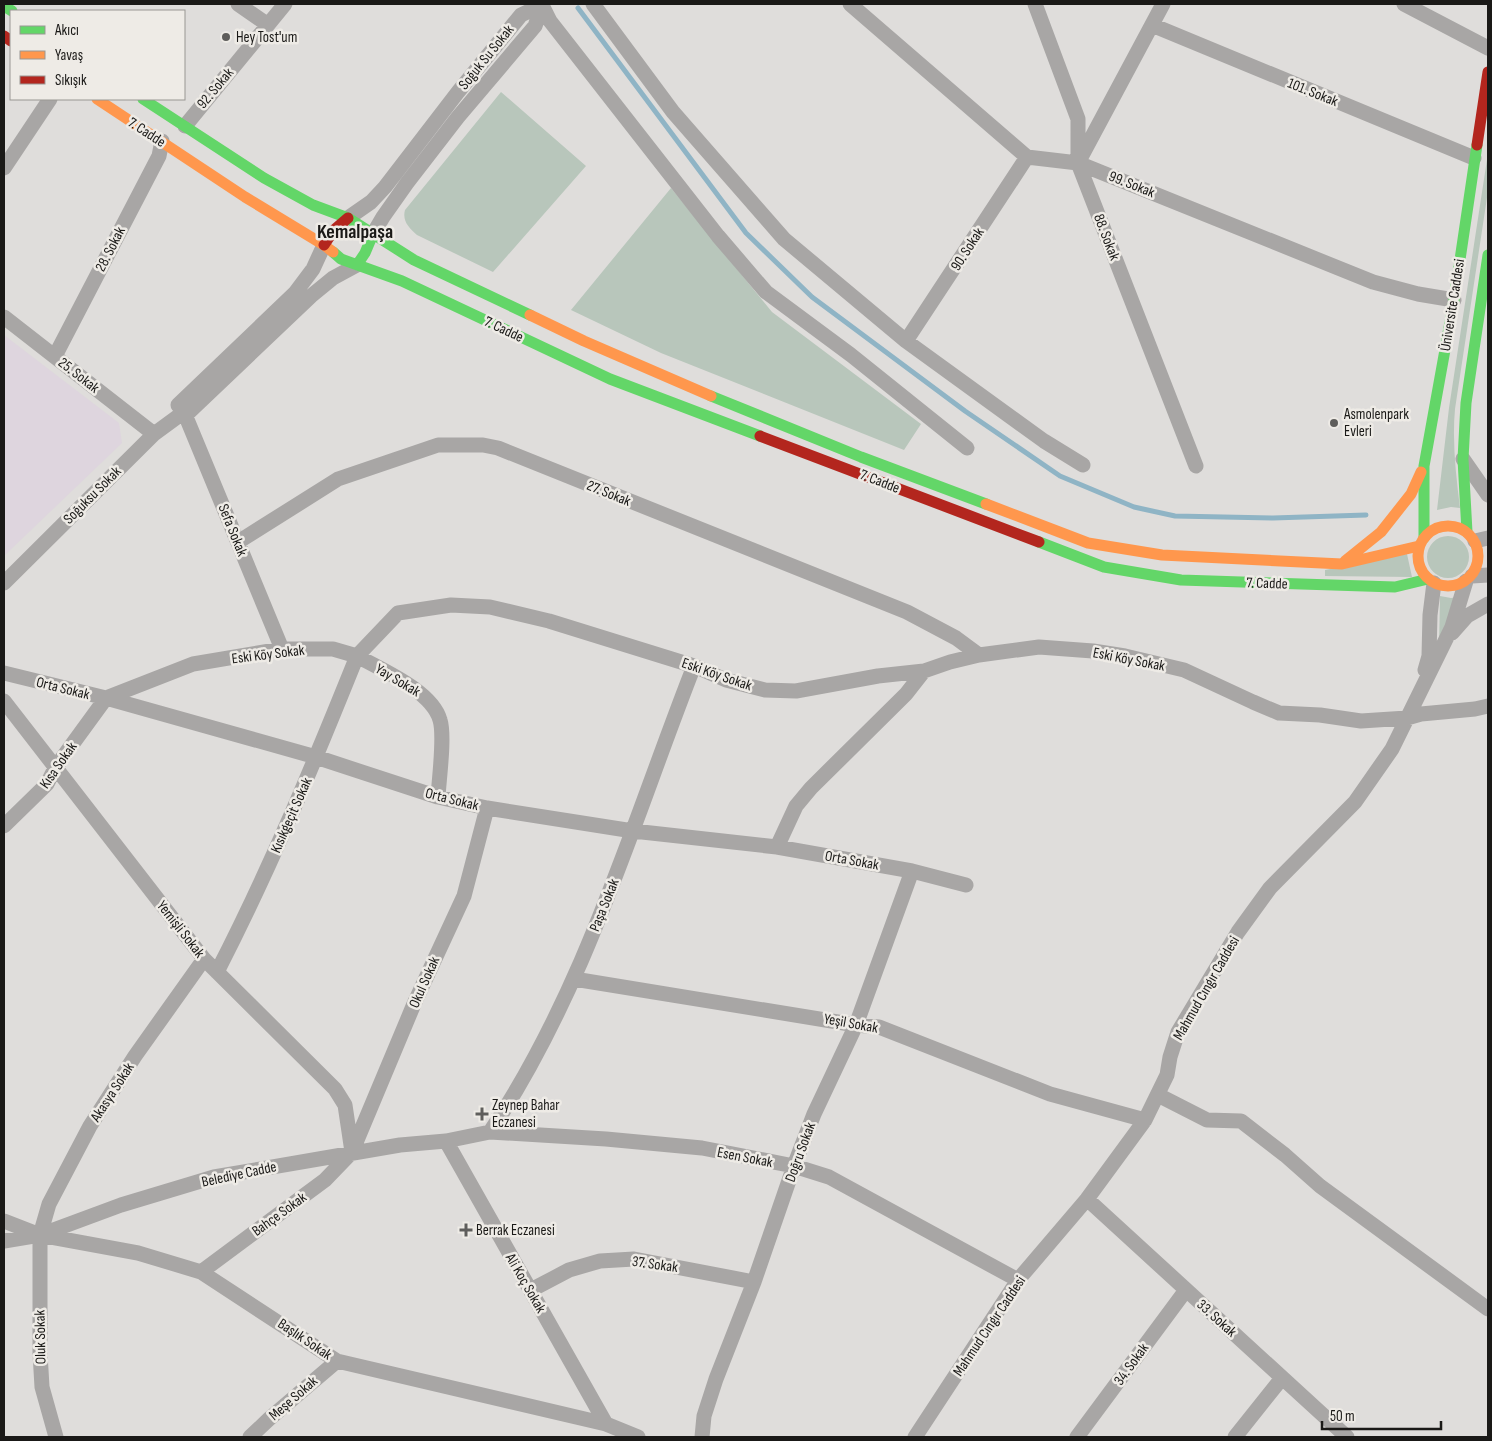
<svg xmlns="http://www.w3.org/2000/svg" width="1492" height="1441" font-family="'Sofia Sans Condensed',sans-serif">
<style>
.education{fill:#ded5de}
.green{fill:#b8c6bb}
.lines{fill:none;stroke-linecap:round;stroke-linejoin:round}
.stream{stroke:#8fb4c5;stroke-width:5}
.street{stroke:#a8a6a5;stroke-width:15}
.fast{stroke:#63d668;stroke-width:11}
.slow{stroke:#ff974d;stroke-width:11}
.jam{stroke:#b3261e;stroke-width:11}
.poi-dot{fill:#5f5e5c;stroke:#eeebe6;stroke-width:2}
.labels{text-anchor:middle;stroke-width:5;stroke-linejoin:round;paint-order:stroke}
.poi-label{font-size:15px;fill:#1a1917;stroke:#eeebe6;text-anchor:start}
.street-label{font-size:15px;fill:#1a1917;stroke:#eeebe6}
.district-label{font-size:20px;font-weight:bold;fill:#1a1917;stroke:#eeebe6}
</style>
<rect width="100%" height="100%" fill="#dfdddb"/>
<path class="education" d="M4 335 119 423 122 443 4 556Z"/>
<path class="green" d="M501 92 586 166 493 272 417 235C409 228 402 221 405 210Z
M1488 153V191L1455 409C1452 442 1456 475 1460 508L1451 507 1437 510 1449 408Z
M671 188 772 312 921 424 904 450 661 353 571 310Z
M1427 557a21 21 0 1 1 42 0a21 21 0 1 1-42 0Z
M1407 554 1412 577 1325 576V570Z
M1440 596 1451 598 1458 597 1439 649Z"/>
<g class="lines">
<path class="stream" d="M578 8 746 233 812 297 965 411 1060 476 1134 507 1175 516 1273 518 1366 515"/>
<path class="street" d="M238 4 268 25
M593 4 673 112 784 239 906 341 1044 441 1083 465
M850 4 1027 157 1078 163 1373 282 1418 294 1454 300
M1035 4 1078 119V163L1196 466
M1404 4 1488 48
M542 5 550 21 718 236 766 292 851 355 967 448
M1152 25 1474 158
M185 126 285 4
M1079 161 1163 4
M4 168 50 99
M348 218 371 202 385 187 458 92 521 15 542 5
M373 234 383 217 407 183 458 117 535 26 543 4
M4 317 154 434
M906 341 1027 157
M55 356 159 156 162 141
M1463 459 1488 495
M1475 541 1488 538
M238 542 338 479 438 445H483L498 448 907 612 956 638 979 655
M1472 576 1488 575
M4 583 154 434 184 412 188 413 311 296 333 278 357 265
M1452 633 1467 616 1488 604
M282 649 184 412 178 405 295 293 313 269 324 245
M1425 670 1429 656 1430 615 1434 583
M4 673 106 698 316 757 438 797 487 808 633 831 777 847 912 871 966 885
M4 701 204 959 335 1089 345 1105 352 1152
M4 826 47 784 55 768 106 698 193 664 282 649H333L357 656 398 613 451 605 490 607 549 621 694 666 726 680 765 690 796 691 878 676 924 671 950 662 979 655 1039 647 1093 651 1125 656 1184 670 1253 702 1279 713 1320 715 1361 721 1407 718 1421 714 1475 709 1488 706
M777 847 796 806 811 788 906 694 924 671
M217 972C270 869 314 763 357 656 382 670 432 691 440 720 445 736 439 779 438 797
M574 979 856 1025 879 1027 1050 1094 1145 1120
M1158 1095 1207 1120 1241 1121 1285 1155 1320 1186 1488 1309
M490 1132C585 990 632 824 694 666
M446 1141 606 1424
M1087 1199 1347 1437
M4 1221 40 1235 138 1253 201 1272 337 1361 606 1424 638 1437
M4 1241 40 1235 121 1205 214 1177 400 1145 446 1141 490 1132 606 1139 702 1148 794 1166 829 1177 1018 1280
M201 1272 325 1180 352 1152 414 1004 464 896 487 808
M531 1290 569 1270 600 1261 634 1259 754 1282
M56 1437 42 1387 40 1353V1235L49 1204 90 1126 135 1056 204 959
M250 1437 269 1419 337 1361
M702 1437 704 1416 716 1379 754 1282 794 1166 814 1114 856 1025 912 871
M915 1437 1018 1280 1087 1199 1145 1120 1167 1075 1170 1057 1178 1032 1238 932 1270 888 1355 802 1392 749 1452 627 1466 581
M1077 1437 1186 1290
M1235 1437 1282 1378"/>
<path class="fast" d="M4 6 12 11
M143 99 264 178 313 205 348 218 414 260 530 315
M333 252 341 259 402 281 610 379 760 436
M357 265 365 253 373 234
M711 396 861 457 986 504
M1467 532 1463 459 1466 403 1488 255
M1424 538V466L1454 300 1477 145
M1039 542 1104 567 1181 580 1395 587 1428 579"/>
<path class="slow" d="M97 99 245 197 324 245 333 252
M530 315 584 341 711 396
M986 504 1088 543 1162 555 1342 564 1419 546
M1418 556a30 30 0 1 1 60 0a30 30 0 1 1-60 0Z
M1345 561 1381 532 1411 494 1421 472"/>
<path class="jam" d="M4 36 11 41
M1477 145 1488 72
M324 245 334 230 348 218
M760 436 1039 542"/>
</g>
<g class="poi-dot">
<circle cx="226" cy="37" r="5"/>
<circle cx="1334" cy="423" r="5"/>
<path d="M479.5 1106.5h5v5h5v5h-5v5h-5v-5h-5v-5h5z"/>
<path d="M463.5 1222.5h5v5h5v5h-5v5h-5v-5h-5v-5h5z"/>
</g>
<g class="labels">
<g class="poi-label">
<text x="236" y="42">Hey Tost'um</text>
<text x="1344" y="419">Asmolenpark<tspan x="1344" dy="17">Evleri</tspan></text>
<text x="492" y="1110">Zeynep Bahar<tspan x="492" dy="17">Eczanesi</tspan></text>
<text x="476" y="1235">Berrak Eczanesi</text>
</g>
<g class="street-label">
<text transform="translate(486 57) rotate(-51)" y="5">Soğuk Su Sokak</text>
<text transform="translate(215 88) rotate(-50)" y="5">92. Sokak</text>
<text transform="translate(1313 92) rotate(22)" y="5">101. Sokak</text>
<text transform="translate(147 132) rotate(33)" y="5">7. Cadde</text>
<text transform="translate(1132 184) rotate(22)" y="5">99. Sokak</text>
<text transform="translate(1107 237) rotate(69)" y="5">88. Sokak</text>
<text transform="translate(110 249) rotate(-63)" y="5">28. Sokak</text>
<text transform="translate(967 249) rotate(-57)" y="5">90. Sokak</text>
<text transform="translate(1452 305) rotate(-81)" y="5">Üniversite Caddesi</text>
<text transform="translate(504 329) rotate(25)" y="5">7. Cadde</text>
<text transform="translate(79 375) rotate(38)" y="5">25. Sokak</text>
<text transform="translate(880 481) rotate(21)" y="5">7. Cadde</text>
<text transform="translate(609 493) rotate(22)" y="5">27. Sokak</text>
<text transform="translate(92 495) rotate(-45)" y="5">Soğuksu Sokak</text>
<text transform="translate(233 530) rotate(68)" y="5">Sefa Sokak</text>
<text transform="translate(1267 583) rotate(2)" y="5">7. Cadde</text>
<text transform="translate(268 654) rotate(-7)" y="5">Eski Köy Sokak</text>
<text transform="translate(1129 659) rotate(11)" y="5">Eski Köy Sokak</text>
<text transform="translate(717 674) rotate(19)" y="5">Eski Köy Sokak</text>
<text transform="translate(398 680) rotate(31)" y="5">Yay Sokak</text>
<text transform="translate(63 688) rotate(14)" y="5">Orta Sokak</text>
<text transform="translate(58 765) rotate(-55)" y="5">Kısa Sokak</text>
<text transform="translate(452 799) rotate(14)" y="5">Orta Sokak</text>
<text transform="translate(291 815) rotate(-66)" y="5">Kısıkgeçit Sokak</text>
<text transform="translate(852 860) rotate(10)" y="5">Orta Sokak</text>
<text transform="translate(604 905) rotate(-68)" y="5">Paşa Sokak</text>
<text transform="translate(181 929) rotate(52)" y="5">Yemişli Sokak</text>
<text transform="translate(424 982) rotate(-66)" y="5">Okul Sokak</text>
<text transform="translate(1206 988) rotate(-60)" y="5">Mahmud Cıngır Caddesi</text>
<text transform="translate(851 1023) rotate(10)" y="5">Yeşil Sokak</text>
<text transform="translate(112 1092) rotate(-57)" y="5">Akasya Sokak</text>
<text transform="translate(800 1152) rotate(-70)" y="5">Doğru Sokak</text>
<text transform="translate(745 1157) rotate(11)" y="5">Esen Sokak</text>
<text transform="translate(239 1174) rotate(-12)" y="5">Belediye Cadde</text>
<text transform="translate(279 1214) rotate(-36)" y="5">Bahçe Sokak</text>
<text transform="translate(655 1264) rotate(8)" y="5">37. Sokak</text>
<text transform="translate(526 1283) rotate(60)" y="5">Ali Koç Sokak</text>
<text transform="translate(1217 1318) rotate(42)" y="5">33. Sokak</text>
<text transform="translate(989 1326) rotate(-56)" y="5">Mahmud Cıngır Caddesi</text>
<text transform="translate(40 1337) rotate(-91)" y="5">Oluk Sokak</text>
<text transform="translate(305 1339) rotate(34)" y="5">Başlık Sokak</text>
<text transform="translate(1131 1364) rotate(-54)" y="5">34. Sokak</text>
<text transform="translate(293 1398) rotate(-41)" y="5">Meşe Sokak</text>
</g>
<g class="district-label">
<text x="355" y="238">Kemalpaşa</text>
</g>
</g>
<rect width="1492" height="1441" fill="none" stroke="#1a1917" stroke-width="10"/>
<rect x="10" y="10" width="175" height="90" fill="#eeebe6" stroke="#999793"/>
<rect x="20" y="26" width="25" height="8" fill="#63d668" stroke="#999793"/>
<text x="55" y="35" font-size="15" fill="#1a1917">Akıcı</text>
<rect x="20" y="51" width="25" height="8" fill="#ff974d" stroke="#999793"/>
<text x="55" y="60" font-size="15" fill="#1a1917">Yavaş</text>
<rect x="20" y="76" width="25" height="8" fill="#b3261e" stroke="#999793"/>
<text x="55" y="85" font-size="15" fill="#1a1917">Sıkışık</text>
<path d="M1322 1421v8h119v-8" fill="none" stroke="#1a1917" stroke-width="2.5"/>
<text x="1330" y="1421" font-size="15" fill="#1a1917" stroke="#eeebe6" stroke-width="4" paint-order="stroke">50 m</text>
</svg>
